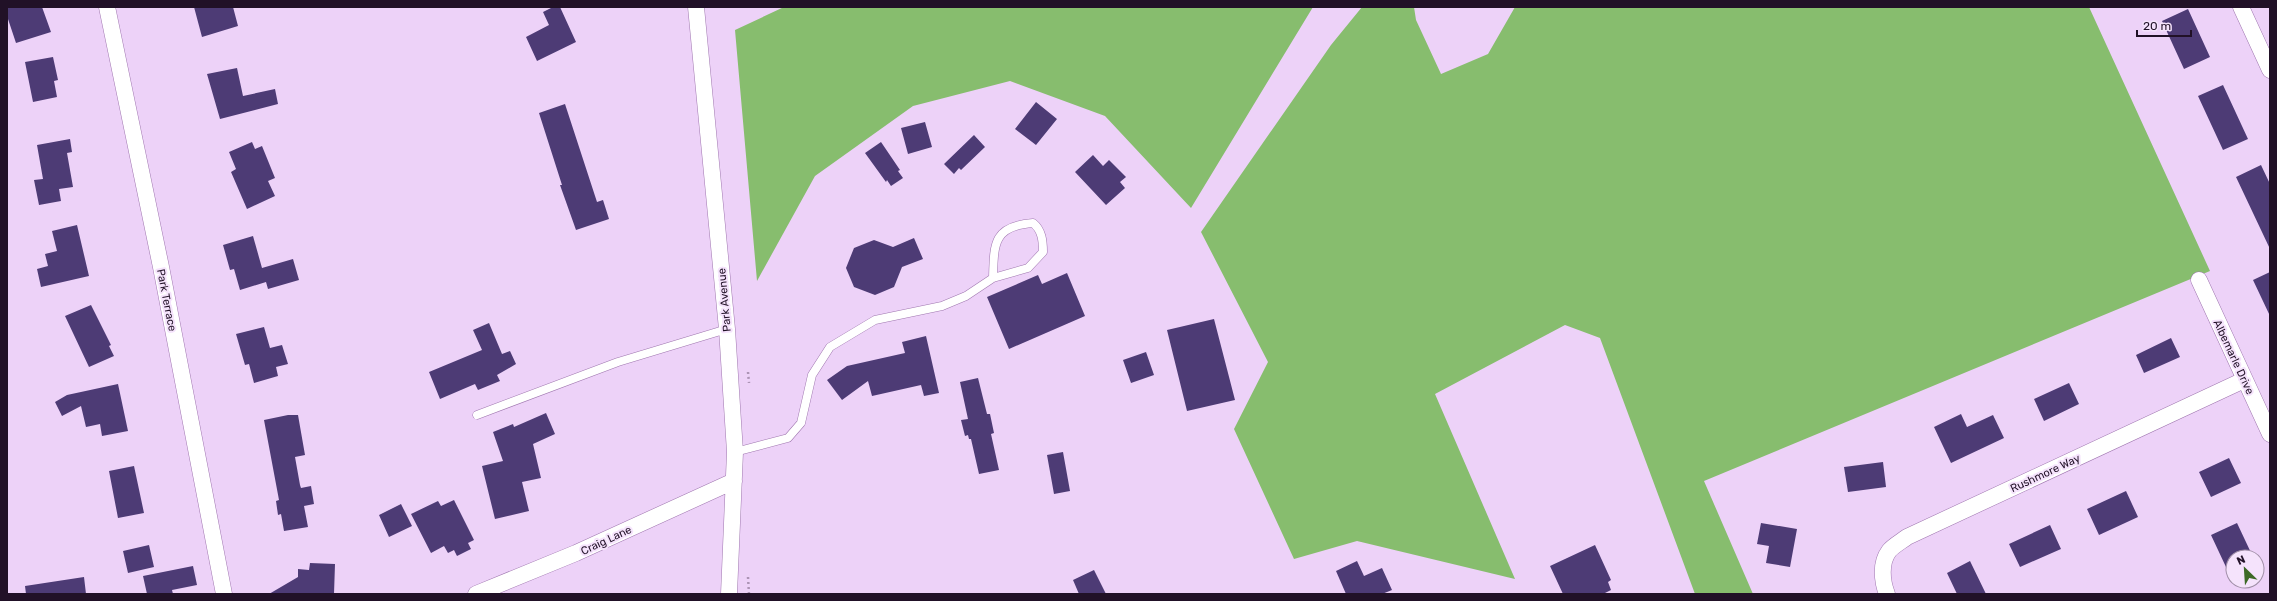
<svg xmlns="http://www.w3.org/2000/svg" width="2277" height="601" font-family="Rubik,sans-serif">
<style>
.forest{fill:#87bd6e}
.building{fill:#4d3b75}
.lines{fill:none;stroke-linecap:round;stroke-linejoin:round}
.service-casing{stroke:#9f76af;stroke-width:9}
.minor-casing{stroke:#9f76af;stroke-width:17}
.path{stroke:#ac94b5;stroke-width:2.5;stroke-dasharray:2 3;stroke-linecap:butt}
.service{stroke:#fff;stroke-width:8}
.minor{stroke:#fff;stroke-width:16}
.labels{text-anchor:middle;stroke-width:4;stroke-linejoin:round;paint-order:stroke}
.street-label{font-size:11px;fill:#211127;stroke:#f5e3fc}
</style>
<rect width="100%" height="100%" fill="#edd2f8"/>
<path class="forest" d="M784 7H1313L1191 208 1105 116 1010 81 913 106 815 176 757 281 735 30Z
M1362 7H1414L1416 20 1441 74 1488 54 1515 7H2089L2210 271 1704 481 1753 594H1695L1600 338 1565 325 1435 394 1515 579 1357 541 1294 559 1234 429 1268 362 1201 232 1331 45Z"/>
<path class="building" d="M7 7H42L51 32 16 43 7 16Z
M194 7H233L238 26 202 37Z
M553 7H560L576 42 537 61 526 37 549 25 543 12Z
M2188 9 2210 57 2184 69 2162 21Z
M53 57 58 80 54 81 57 97 33 102 25 62Z
M237 68 243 96 275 89 278 104 220 119 207 74Z
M2223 85 2248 139 2223 150 2198 96Z
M1036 102 1057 119 1036 145 1015 129Z
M565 104 597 202 603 200 609 219 576 230 560 185H562L539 113Z
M925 122 932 147 908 154 901 128Z
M974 135 985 147 961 170 959 168 954 174 944 164Z
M70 139 72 152 67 153 73 187 59 189 61 201 39 205 34 180 43 179 37 145Z
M252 142 255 149 262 146 275 178 268 181 275 196 247 209 231 172 236 169 229 152Z
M881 142 900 170 898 171 903 178 891 186 887 180 886 182 865 153Z
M1093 155 1103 166 1109 160 1126 177 1120 182 1125 188 1106 205 1075 172Z
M2261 165 2270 184V249L2236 177Z
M77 225 89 276 41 287 37 269 48 266 45 254 57 251 52 231Z
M253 236 262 268 293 259 299 280 268 289 266 282 240 290 234 269 230 270 223 245Z
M914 238 923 259 902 267 894 287 875 295 854 287 846 268 854 248 874 240 893 247Z
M2270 272V316L2253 280Z
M1067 273 1085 316 1009 349 987 297 1038 275 1042 284Z
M91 305 111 345 109 346 114 356 89 367 65 316Z
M1214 319 1235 400 1187 411 1167 330Z
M489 323 502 354 510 351 516 364 497 375 500 381 478 390 475 384 440 399 429 372 482 350 473 330Z
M264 327 270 348 282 345 288 364 276 367 278 376 254 383 249 364 245 365 236 334Z
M926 336 939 393 924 396 921 385 872 396 868 381 842 400 827 380 847 366 905 353 902 342Z
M2171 338 2180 357 2144 373 2136 355Z
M1146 352 1154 375 1131 383 1123 360Z
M978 378 987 414H990L994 433 991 434 999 470 979 474 971 439H969L968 435 965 436 961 420 968 419 960 382Z
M2069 383 2079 404 2044 421 2034 399Z
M118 384 128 431 102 436 100 424 86 427 81 406 62 416 55 402 67 395Z
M546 413 555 434 533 444 541 478 522 482 529 511 495 519 482 466 503 461 493 432 513 424 514 427Z
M1961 414 1967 427 1993 415 2004 438 1951 463 1934 427Z
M288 415H298L305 455 295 457 300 485 301 488 311 486 314 504 304 506 308 527 284 531 281 514 278 515 276 501 279 500 264 420Z
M1063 452 1070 491 1054 494 1047 455Z
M2229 458 2241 483 2211 497 2199 472Z
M1883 462 1886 487 1848 492 1844 467Z
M134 466 144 513 118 518 109 471Z
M2126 491 2138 517 2099 535 2087 509Z
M454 500 474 540 468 543 471 549 457 556 454 550 448 553 444 546 431 553 411 514 438 501 441 506Z
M401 504 412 526 389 537 379 515Z
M1761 523 1797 529 1790 567 1766 563 1769 546 1757 544Z
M2237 523 2253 557H2233V582L2211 535Z
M2050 525 2061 549 2020 567 2009 544Z
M149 545 154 567 128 573 123 551Z
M1595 545 1611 580 1608 582 1611 590 1603 594H1563L1550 566Z
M1357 561 1364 576 1382 568 1392 590 1382 594H1346L1336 571Z
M1970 561 1986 594H1957L1947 573Z
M310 563 335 564 334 594H269L298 577V569L309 570Z
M193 566 197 585 172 590 173 594H147L143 576Z
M1094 570 1106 594H1079L1073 580Z
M84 577 86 594H26L25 586Z"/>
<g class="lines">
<g class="service-casing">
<path id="service" d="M477 415 618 362 727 329
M735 452 788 438 801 423 812 375 830 347 875 320 942 306 966 296 993 278 1028 268 1043 252C1043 241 1042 230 1033 223 993 226 994 244 993 278"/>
</g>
<g class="minor-casing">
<path id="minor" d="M107 7 161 267 224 594
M696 7 727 329 735 452 729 594
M2241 7 2270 70
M2199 280 2270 434
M476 594 576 553 734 481
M1887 594C1882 581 1880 563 1889 551 1893 546 1902 541 1907 537L2244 380"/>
</g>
<path class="path" d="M748 372 749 383
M748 577 749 594"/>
<use href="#service" class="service"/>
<use href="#minor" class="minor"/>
</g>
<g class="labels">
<g class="street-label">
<text transform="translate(167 300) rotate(79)" y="4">Park Terrace</text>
<text transform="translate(724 300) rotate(-95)" y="4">Park Avenue</text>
<text transform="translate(2234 357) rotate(65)" y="4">Albemarle Drive</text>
<text transform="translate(2045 473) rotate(-25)" y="4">Rushmore Way</text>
<text transform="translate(606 540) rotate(-25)" y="4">Craig Lane</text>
</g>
</g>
<rect width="2277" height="601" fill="none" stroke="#211127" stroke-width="16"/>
<g transform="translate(2245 569) rotate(335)"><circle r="19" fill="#f5e3fc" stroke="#a08fa7"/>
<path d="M0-3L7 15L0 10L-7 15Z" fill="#3d6927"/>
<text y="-6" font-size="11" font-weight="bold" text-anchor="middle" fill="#211127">N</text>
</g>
<path d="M2137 30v6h54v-6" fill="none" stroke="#211127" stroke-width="2"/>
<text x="2143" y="30" font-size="12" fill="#211127" stroke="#f5e3fc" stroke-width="3" paint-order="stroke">20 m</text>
</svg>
